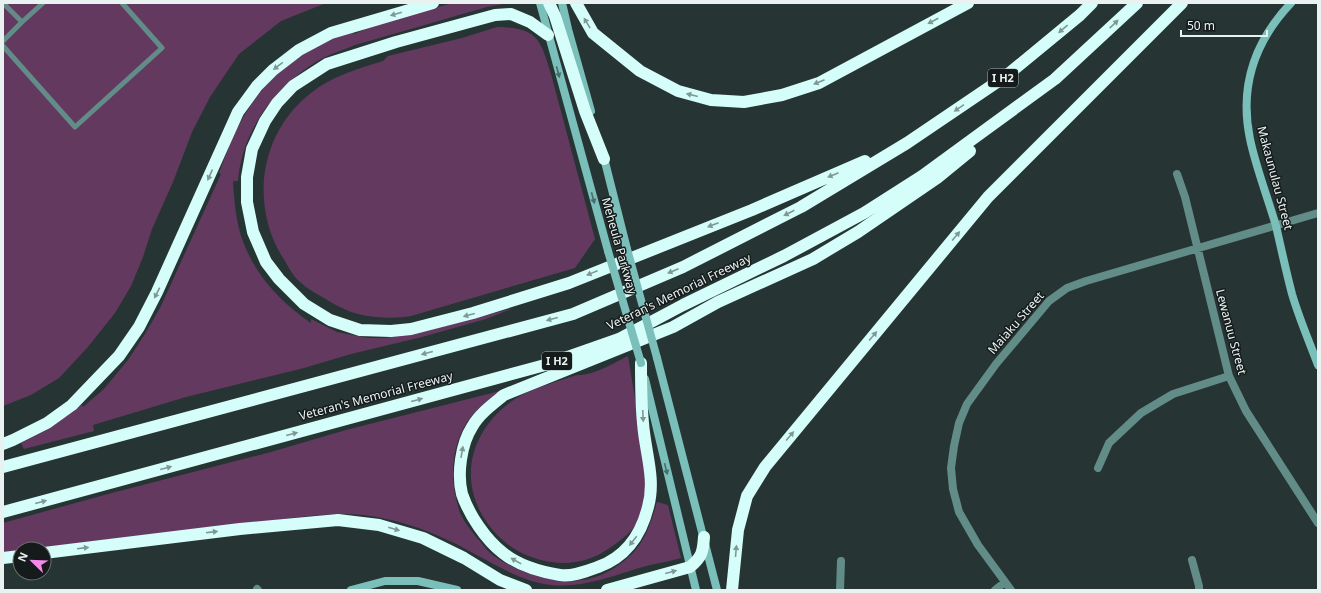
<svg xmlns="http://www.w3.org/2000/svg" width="1321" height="593" font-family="'Noto Sans',sans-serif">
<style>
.green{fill:#643960}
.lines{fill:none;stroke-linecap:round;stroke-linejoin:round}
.lane{stroke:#628c88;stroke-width:5}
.street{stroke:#628c88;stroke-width:8}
.secondary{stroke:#7abfb9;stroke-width:8}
.highway{stroke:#d5fdf9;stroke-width:12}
.secondary-bridge{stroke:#7abfb9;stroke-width:8}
.oneway{fill:#7f9795}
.oneway2{fill:#486d6a}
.labels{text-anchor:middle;stroke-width:3;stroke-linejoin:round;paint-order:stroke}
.shield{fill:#151b1b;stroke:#a9b2b1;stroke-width:1}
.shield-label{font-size:11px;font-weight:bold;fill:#e9f2f1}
.street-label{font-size:12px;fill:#e9f2f1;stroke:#151b1b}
</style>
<rect width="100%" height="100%" fill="#263534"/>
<path class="green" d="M3 3H326L281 21 239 54 210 97 192 132 173 182 152 229 143 257 131 286 115 313 87 348 59 378 31 395 3 406Z
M452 3H509L487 7 355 45C344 50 332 53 321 59 277 84 242 129 238 181H233C234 200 236 221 242 239 255 275 280 302 311 323V319L337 332 368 338H385L425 331 514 308 486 319 422 337 351 354 304 368 186 397 93 425 94 431 24 449 21 443 47 430 82 405 83 407 104 389 128 360 145 334 161 306 221 174 219 173C225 157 231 140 239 125 264 77 302 49 352 31L354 34 373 26Z
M497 27C537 28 540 38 551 74L595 239 575 268 411 316C392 319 369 318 351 312 341 308 332 303 324 298 315 293 306 288 299 281 293 276 289 268 285 261 249 207 259 133 311 93 332 76 357 69 383 61L388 56 462 38Z
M628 356 647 472C647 485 645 496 642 508 641 512 640 517 639 520 634 530 618 543 608 549 591 561 571 565 551 562 525 558 503 545 488 524 456 480 471 428 515 399 534 387 557 382 577 375 593 376 614 363 628 356Z
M500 391C488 400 476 409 467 422 457 438 453 455 453 474 453 487 456 500 460 513 464 522 471 530 477 538 481 542 485 548 489 552 514 573 560 587 592 578 607 574 622 564 633 553 646 539 652 520 657 502L668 505 681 558C667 562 652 564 639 568 611 577 581 588 551 585 516 581 482 556 450 541 422 528 395 519 364 515 326 511 289 519 251 523 179 531 107 539 35 549H20V551L3 554V523L108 494 271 452 346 430Z"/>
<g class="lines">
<path class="lane" d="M3 3 22 22 43 3
M3 41 22 22
M3 46 75 127 162 48 122 3"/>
<path class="street" d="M1177 174 1185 197 1229 376 1246 411 1318 523
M1098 468 1109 443 1141 413 1173 394 1229 376
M1192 560 1199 586V590
M257 589 258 590
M840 590 841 561
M995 590 1005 582
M1011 590 978 545 959 512 953 489 951 468 954 446 959 423 967 404 996 364 1049 301 1067 288 1086 281 1318 213"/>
<path class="secondary" d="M540 3 608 251
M562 3 568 29 591 111
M1291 3C1254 42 1239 86 1250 139 1256 168 1268 198 1276 226 1281 248 1286 271 1292 294 1299 318 1309 341 1318 365
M603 154 627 249
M657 358 717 590
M645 379 696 590
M351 590 385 581H418L457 590"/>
<path class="highway" d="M549 3 555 16 585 111 604 159
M576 3 593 33 640 71 678 91 711 100 744 102 782 95 819 83 968 3
M548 35 530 22 511 14 495 15 396 42 327 64 293 86 277 103 265 121 252 149 247 177V202L253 232 266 262 279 279 304 304 330 320 360 330 391 331 411 329 473 313 569 283 752 210 865 161
M641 363C641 383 641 403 643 423 645 452 656 479 648 507 641 535 626 557 598 567 587 571 572 577 560 575 541 572 518 565 503 553 486 540 469 515 462 494 457 474 461 444 472 427 479 414 493 404 504 395L673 327 718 302 813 259 858 232 937 178 970 151
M3 444 13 440 47 423 72 405 119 356 139 327 157 292 238 112 257 86 273 70 299 50 331 33 433 3
M3 467 573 314 683 267 801 207 907 143 1006 76 1080 15 1092 3
M3 512 545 365 619 339 683 305 784 256 864 213 922 176 1055 79 1137 3
M44 553 240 529 338 520 379 525 423 538 464 558 500 580 526 590
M3 558 20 556
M607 590 690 567C702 557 703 552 704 537
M732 590 738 530 747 496 765 467 988 197 1182 3"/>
<path class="secondary-bridge" d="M627 249 657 358
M608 251 641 363"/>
</g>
<defs><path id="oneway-solid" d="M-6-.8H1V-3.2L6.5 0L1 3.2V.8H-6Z"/></defs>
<g class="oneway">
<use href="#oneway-solid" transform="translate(396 14) rotate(164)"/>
<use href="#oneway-solid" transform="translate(933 21) rotate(152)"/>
<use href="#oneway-solid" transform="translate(587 23) rotate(-121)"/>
<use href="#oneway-solid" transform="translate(1114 24) rotate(-43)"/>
<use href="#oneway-solid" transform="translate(1063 29) rotate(140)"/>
<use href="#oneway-solid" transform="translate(278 66) rotate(143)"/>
<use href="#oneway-solid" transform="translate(819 82) rotate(157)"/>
<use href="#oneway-solid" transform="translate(692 95) rotate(-166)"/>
<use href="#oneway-solid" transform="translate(959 108) rotate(146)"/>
<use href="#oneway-solid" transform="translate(210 175) rotate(114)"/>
<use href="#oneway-solid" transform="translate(833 175) rotate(157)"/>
<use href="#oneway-solid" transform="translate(789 213) rotate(153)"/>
<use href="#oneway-solid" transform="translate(713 225) rotate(159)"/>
<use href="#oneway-solid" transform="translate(956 236) rotate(-50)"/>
<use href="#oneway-solid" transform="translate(673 271) rotate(157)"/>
<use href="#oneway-solid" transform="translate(592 273) rotate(158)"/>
<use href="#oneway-solid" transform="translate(157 293) rotate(117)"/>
<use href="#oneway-solid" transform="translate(469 315) rotate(165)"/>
<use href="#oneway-solid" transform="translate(552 319) rotate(165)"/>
<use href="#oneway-solid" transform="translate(873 336) rotate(-50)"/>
<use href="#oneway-solid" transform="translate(427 353) rotate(165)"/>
<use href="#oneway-solid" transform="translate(417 400) rotate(-15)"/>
<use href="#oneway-solid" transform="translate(643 416) rotate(88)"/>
<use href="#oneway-solid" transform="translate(292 434) rotate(-15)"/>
<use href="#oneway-solid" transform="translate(790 436) rotate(-50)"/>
<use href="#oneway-solid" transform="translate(462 452) rotate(-80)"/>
<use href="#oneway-solid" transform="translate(166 468) rotate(-15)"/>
<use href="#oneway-solid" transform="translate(41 502) rotate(-15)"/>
<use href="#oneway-solid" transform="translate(394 529) rotate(16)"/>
<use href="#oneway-solid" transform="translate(212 532) rotate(-7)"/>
<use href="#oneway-solid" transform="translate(633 541) rotate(128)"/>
<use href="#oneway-solid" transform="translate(83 548) rotate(-7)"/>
<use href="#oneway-solid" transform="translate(736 551) rotate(-85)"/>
<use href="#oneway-solid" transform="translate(516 561) rotate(-151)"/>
<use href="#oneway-solid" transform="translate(671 572) rotate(-15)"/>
</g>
<g class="oneway2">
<use href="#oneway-solid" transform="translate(558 72) rotate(75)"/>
<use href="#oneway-solid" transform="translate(593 198) rotate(75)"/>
<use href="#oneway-solid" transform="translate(666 469) rotate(76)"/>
</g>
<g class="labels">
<g class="shield">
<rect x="988" y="69" width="30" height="18" rx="3"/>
<rect x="542" y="352" width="30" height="18" rx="3"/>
</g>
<g class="shield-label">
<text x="1003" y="82">I H2</text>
<text x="557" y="365">I H2</text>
</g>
<g class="street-label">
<text transform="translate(1275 178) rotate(75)" y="4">Makaunulau Street</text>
<text transform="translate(619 246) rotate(74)" y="4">Meheula Parkway</text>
<text transform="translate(679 292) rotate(-26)" y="4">Veteran's Memorial Freeway</text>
<text transform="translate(1016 323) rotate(-49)" y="4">Maiaku Street</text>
<text transform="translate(1231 332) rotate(75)" y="4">Lewanuu Street</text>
<text transform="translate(376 396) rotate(-15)" y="4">Veteran's Memorial Freeway</text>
</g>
</g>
<rect width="1321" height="593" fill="none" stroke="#e9f2f1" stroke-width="8"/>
<g transform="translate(32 561) rotate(293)"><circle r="19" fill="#151b1b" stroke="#6a7171"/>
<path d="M0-3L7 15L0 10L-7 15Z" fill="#f688ed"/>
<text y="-6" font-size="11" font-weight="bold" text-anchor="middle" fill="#e9f2f1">N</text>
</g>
<path d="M1181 30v6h86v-6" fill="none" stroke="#e9f2f1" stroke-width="2"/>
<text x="1187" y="30" font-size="12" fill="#e9f2f1" stroke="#151b1b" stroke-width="3" paint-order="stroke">50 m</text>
</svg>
